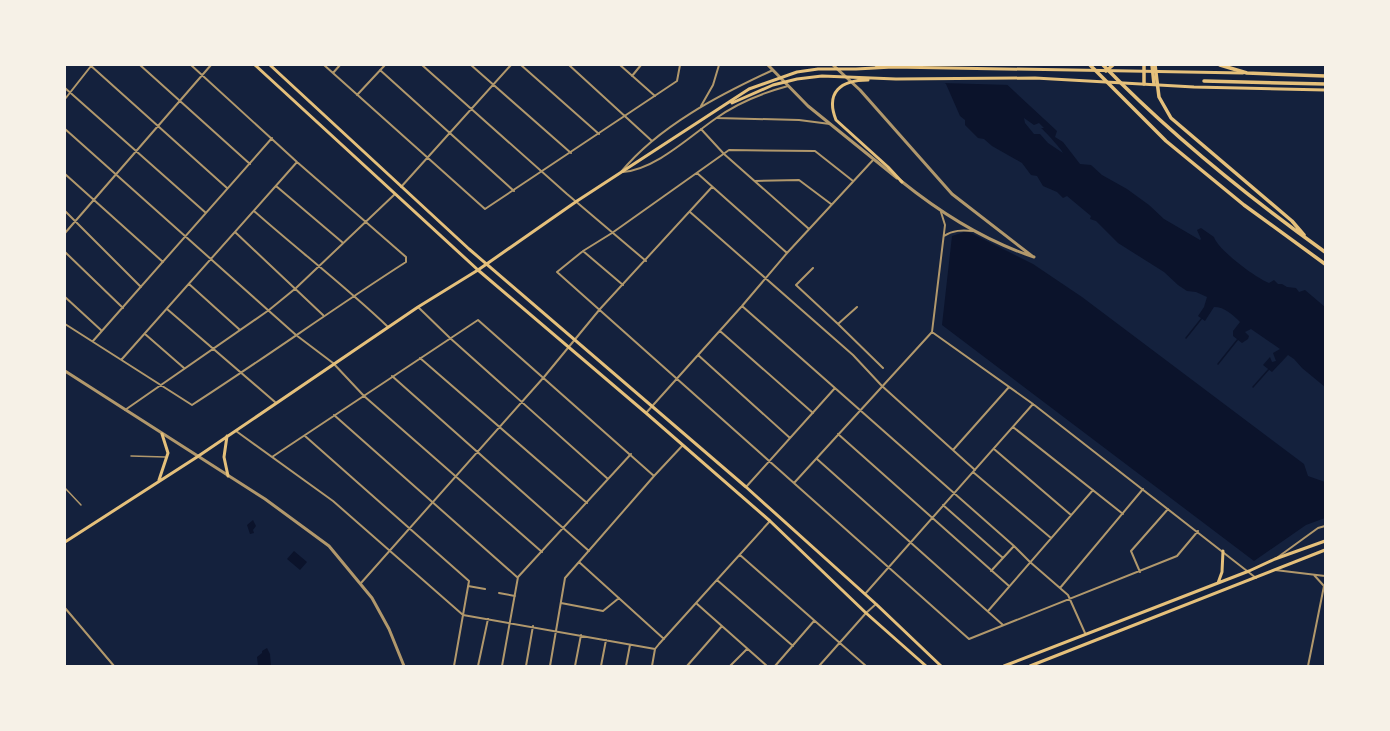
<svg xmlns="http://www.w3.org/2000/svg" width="1390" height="731" font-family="'Work Sans',sans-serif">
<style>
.water{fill:#0b132b;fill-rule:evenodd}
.pier{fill:#14213d}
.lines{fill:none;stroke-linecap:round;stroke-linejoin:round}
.stream{stroke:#0b132b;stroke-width:1.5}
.pedestrian{stroke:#b1986c;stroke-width:1.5}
.minor{stroke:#b1986c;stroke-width:2}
.tertiary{stroke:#b1986c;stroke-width:3}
.secondary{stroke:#e5c07b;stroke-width:3}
.primary{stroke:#e5c07b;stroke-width:3.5}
.trunk{stroke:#e5c07b;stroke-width:3.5}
</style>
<rect width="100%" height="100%" fill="#14213d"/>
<path class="water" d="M924 65H986L1057 131 1055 137 1063 142 1080 164 1091 165 1102 175 1127 189 1149 205 1164 219 1200 240 1201 239 1197 230 1201 228 1214 237C1218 250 1256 278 1269 283L1274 280 1278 284H1282L1287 287 1296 288 1299 292 1305 290 1325 307V387L1302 368 1294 359 1288 355 1272 372 1263 365 1270 357 1272 362 1276 361 1273 353 1280 349 1251 329 1245 332 1249 336 1248 339 1242 343 1233 336V331L1240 322C1233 315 1225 307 1214 307L1205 321 1198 316 1204 307 1207 297 1196 292 1187 291 1178 285 1164 272 1118 243 1096 221 1090 219 1091 216 1067 196 1063 198 1057 192 1043 186 1037 176 1031 175 1022 163 992 146 984 139 978 138 965 125V120L960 116 946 84ZM1024 118 1034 125 1039 123 1044 128H1041C1044 130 1063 151 1063 153L1048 143 1040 134H1034L1025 123Z
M967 231 1033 264 1082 297 1304 464 1308 476 1325 482V518L1306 525 1254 561 942 325 952 236Z
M253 520 256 526 253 530 254 533 250 534 247 525Z
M294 551 307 562 300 570 287 559Z
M267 648 270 654 271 666H258L257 657 262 653V651Z"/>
<path class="pier" d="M922 65H989L1011 85 942 83Z"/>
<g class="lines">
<path class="stream" d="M1186 338 1202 318
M1218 364 1238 339
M1253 387 1269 369"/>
<path class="pedestrian" d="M131 456 165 457
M65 465V488L81 505"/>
<path class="minor" d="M90 65 227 188
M140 65 250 164
M324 65 485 209 677 81 680 65
M422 65 567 194 646 261
M471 65 571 153
M521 65 599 134
M569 65 652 141
M620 65 655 96
M380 70 514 191
M333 73 340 65
M632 76 641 65
M65 88 206 213
M357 95 385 65
M65 99 91 66
M701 106 713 85 719 65
M717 118 799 120 830 124
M65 129 296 335 333 363 364 396 542 552
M701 129 724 154 809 229
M621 172C659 126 719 95 773 70
M623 172C656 169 689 137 715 119 737 103 762 93 788 86
M697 173 787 253
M65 174 163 262
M755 181 799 180 831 204
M853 181 815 151 729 150 612 233 583 251 557 272 969 639 1177 556 1198 531
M276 186 342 242
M401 187 511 65
M65 211 141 287
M254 211C298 250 345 286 388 327
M690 212 853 355 882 386 975 470
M941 212 945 225 932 332 1033 404 1256 578
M235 232 323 315
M65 233 211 65
M944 236C953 230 962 230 973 231
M583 251 623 285
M65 252 123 308
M813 268 796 285 838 324 857 307
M189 284 240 330
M65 297 102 331
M742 306 1014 546 1030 562 1068 595 1085 633
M418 307 450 338 608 479
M167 309 275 402
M65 324 192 405C265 358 334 308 406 262V257L297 162 191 65
M838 324 883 368
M720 331 813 413
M145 334 184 368
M93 341 272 138
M698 355 790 438
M420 358 587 503
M122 359 297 162
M392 376 589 551
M125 410 269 310 296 288 395 194
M646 413 742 306 787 253 874 159
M334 415 517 577
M1013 427 1123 514
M236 431 333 501 463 615 655 649
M838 434 1009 586
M305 436 469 581 454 666
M994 449 1071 515
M953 450 1009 387
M272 457 478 320 654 476
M817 459 1003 625
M973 472 1051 538
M794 483 932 332
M746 487 835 388
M943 505 1003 558
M740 555 866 666
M1278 557 1318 528 1325 526
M579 562 664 639
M1275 570 1325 576
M991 571 1014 546
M1140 572 1131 551 1168 509
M1314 575 1324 586 1325 585
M717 580 793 646
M361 583 544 377 600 309 712 187
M468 586 485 589
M1060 588 1143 489
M499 593 515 596
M865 594 1033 404
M561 603 603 611 619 598
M696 603 767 666
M65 608 114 666
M988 611 1093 490
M478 666 488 619
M502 666 518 577 631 454
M526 666 533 626
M550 666 565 578 654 476 683 445
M575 666 581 635
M601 666 606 640
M626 666 630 645
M652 666 655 649 659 644 770 521
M687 666 722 626
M730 666 747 649
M775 666 814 621
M819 666 866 613 876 604
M1308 666 1324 586"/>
<path class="tertiary" d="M768 65 808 106 897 178
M833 65 860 90 952 194 1032 256
M901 181C942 214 985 241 1034 257
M65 371 265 499 329 546 372 598 389 629 404 666"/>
<path class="secondary" d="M255 65 478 270 646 413 770 521 866 613 926 666
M270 65 469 249 746 487 876 604 941 666
M876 65 883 66
M868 80C841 80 825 92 836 120L888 167 902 182
M732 103 773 85 797 79 822 76 896 79 1035 78 1194 87 1325 90
M227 436 224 457 228 476
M159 480 168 453 162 434
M65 542 197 457 418 307 478 270 577 201 749 89 797 72 818 69H856L893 67 1243 73
M1218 583 1222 572 1223 551
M1004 666 1249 571 1275 559 1325 541
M1030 666 1325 550"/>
<path class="primary" d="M1144 65V84
M1152 65 1154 84
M1220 65 1247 73 1325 76
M1106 71 1113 65
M1204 81 1325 84"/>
<path class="trunk" d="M1090 65 1166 141 1244 205 1325 264
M1103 65C1171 135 1247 196 1325 252
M1155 65 1159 97 1171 118 1292 221 1304 235"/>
</g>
<rect width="1390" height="731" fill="none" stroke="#f6f1e7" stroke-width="132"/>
</svg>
